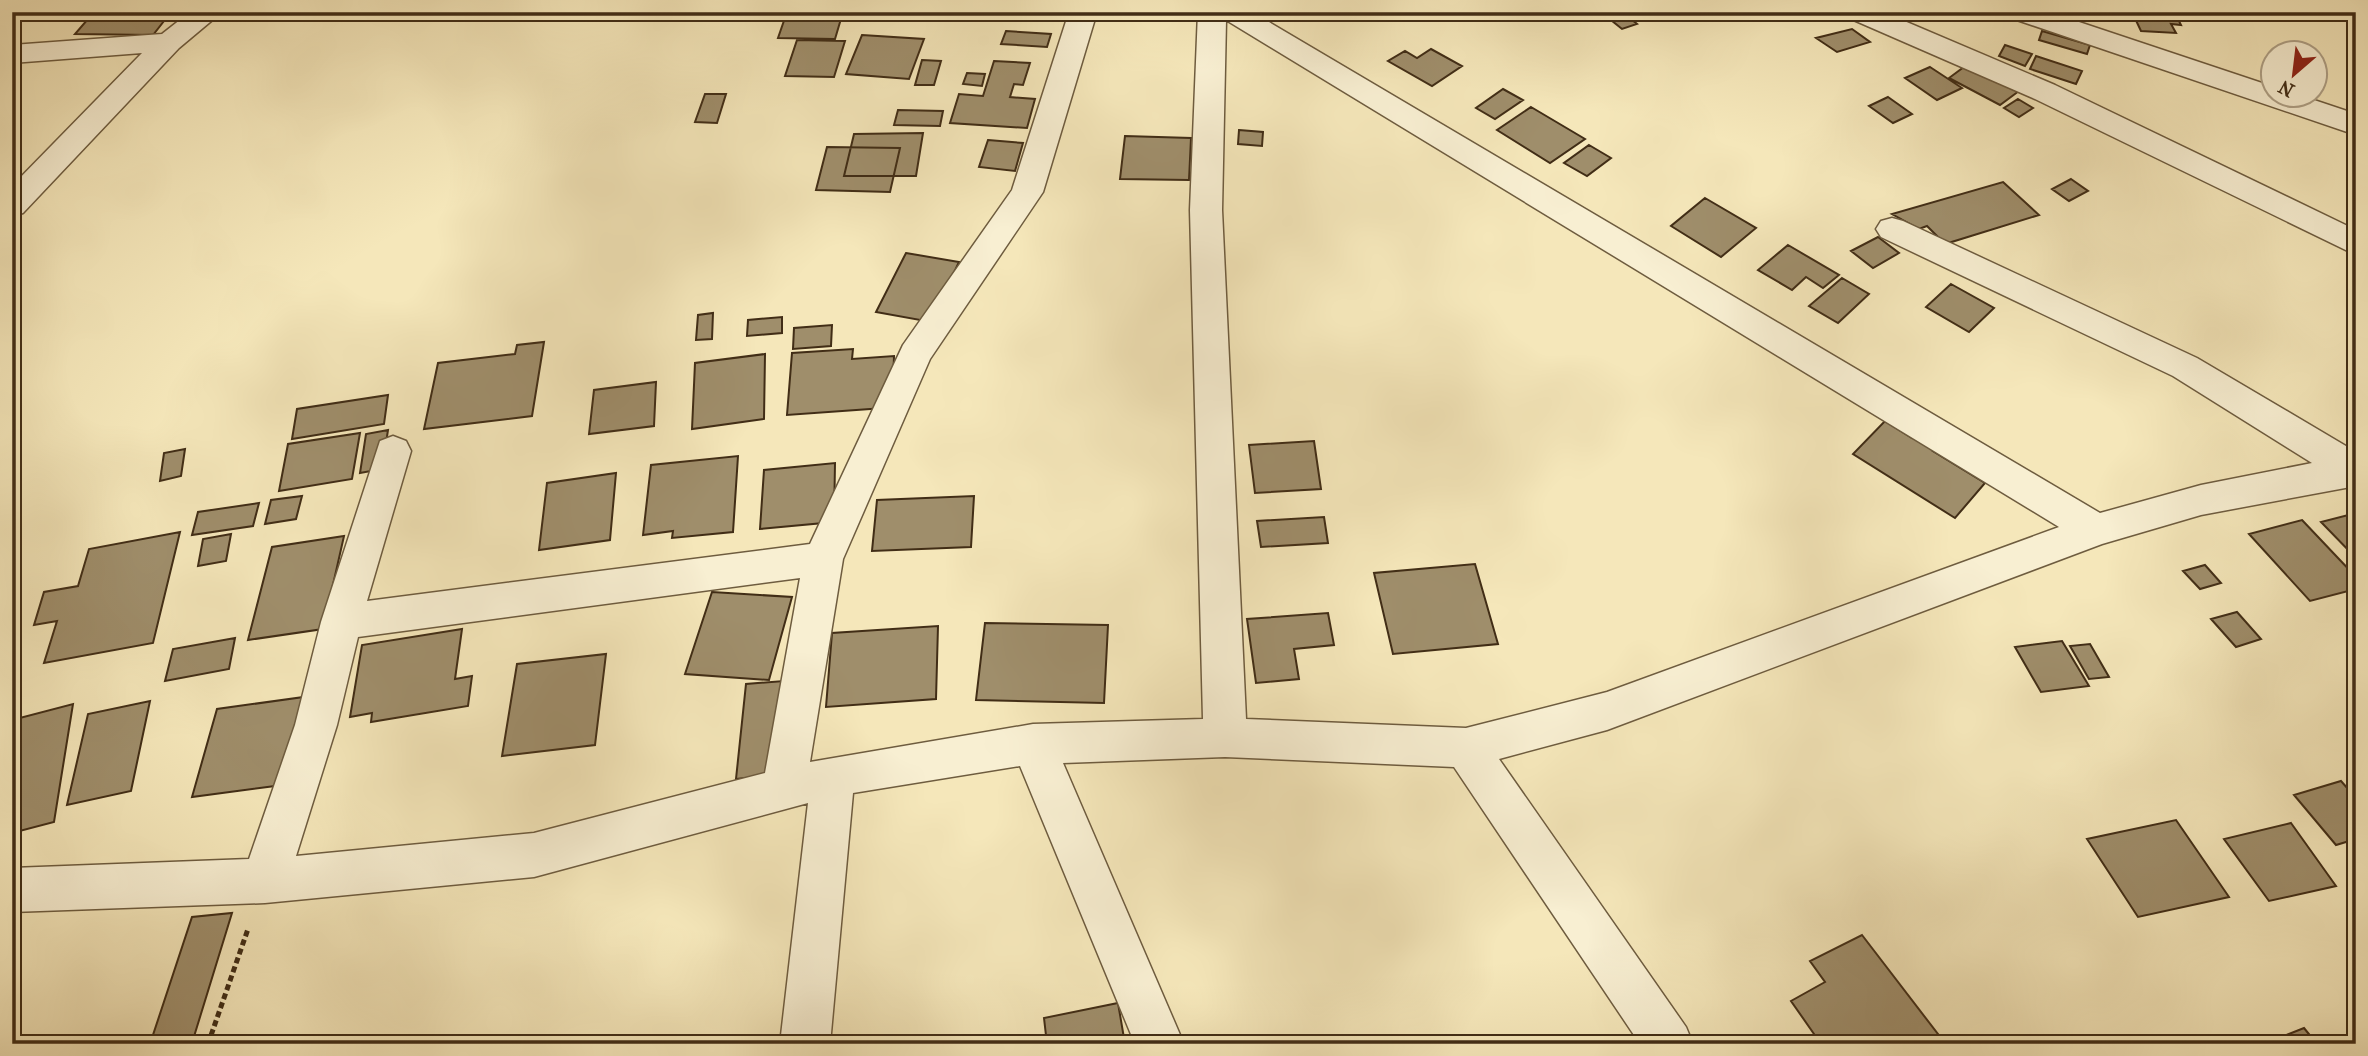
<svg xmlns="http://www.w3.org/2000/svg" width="2368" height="1056" font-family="'IM FELL French Canon',serif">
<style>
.building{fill:#9f8e6b;stroke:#412d16;stroke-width:2}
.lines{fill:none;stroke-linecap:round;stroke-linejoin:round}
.minor-casing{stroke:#6e5c3f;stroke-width:3}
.path{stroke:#412d16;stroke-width:5;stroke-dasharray:6 3.5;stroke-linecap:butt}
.minor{fill:#f8efd2;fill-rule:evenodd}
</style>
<rect width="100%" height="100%" fill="#f5e7ba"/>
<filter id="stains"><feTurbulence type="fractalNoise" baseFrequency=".00286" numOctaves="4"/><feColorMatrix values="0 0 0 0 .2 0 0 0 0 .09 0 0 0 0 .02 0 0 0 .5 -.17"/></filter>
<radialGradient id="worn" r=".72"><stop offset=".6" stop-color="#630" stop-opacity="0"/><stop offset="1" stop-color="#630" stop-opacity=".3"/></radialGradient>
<path class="building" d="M94 12H171L153 35 75 34Z
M481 12H502L498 19H477Z
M787 12H843L835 39 778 38Z
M992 12H1049L1046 21 991 15Z
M2132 12H2183L2187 19H2178L2181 25 2171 24 2176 33 2141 31Z
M1626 15 1637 24 1622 29 1611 20Z
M1852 29 1870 42 1837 52 1816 38Z
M1006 31 1051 34 1047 47 1001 44Z
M2042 31 2090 45 2087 54 2039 40Z
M862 35 924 39 909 79 846 74Z
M797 40 845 41 834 77 785 76Z
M2005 45 2032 54 2025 66 1999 56Z
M1431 49 1462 66 1432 86 1388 61 1405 51 1417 58Z
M2036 56 2082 71 2076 84 2030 69Z
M922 60 941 61 934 85H915Z
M994 61 1030 63 1023 85 1014 84 1010 97 1035 99 1027 128 950 123 959 94 983 96Z
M1968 64 2019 91 2000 105 1949 78Z
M1930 67 1962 88 1937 100 1905 78Z
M967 73 985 74 982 86 963 84Z
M1503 89 1523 100 1495 119 1476 108Z
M705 94H726L717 123 695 122Z
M1888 97 1912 114 1893 123 1869 106Z
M2018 99 2033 108 2019 117 2004 108Z
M1531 107 1585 139 1550 163 1497 130Z
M898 110 943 111 940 126 894 125Z
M1239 130 1263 132 1262 146 1238 144Z
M923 133 916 176H844L854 134Z
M1125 136 1191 138 1189 180 1120 179Z
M988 140 1023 143 1015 171 979 167Z
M1589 145 1611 158 1587 176 1564 163Z
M827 147 900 148 890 192 816 190Z
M2071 179 2088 191 2069 201 2052 189Z
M2003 182 2039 215 1945 244 1927 226 1919 229 1892 214Z
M1705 198 1756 228 1721 257 1671 226Z
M1878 237 1899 253 1873 268 1851 251Z
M1788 245 1839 275 1823 288 1806 277 1792 290 1758 270Z
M906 253 959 262 931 322 876 312Z
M1842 278 1869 294 1838 323 1809 306Z
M1951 284 1994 308 1969 332 1926 307Z
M713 313 712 339 696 340 698 315Z
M782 317V333L747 336 748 320Z
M832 325 831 346 793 349 794 328Z
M544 342 532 416 424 429 438 363 515 354 517 345Z
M853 349 852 359 894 356 893 387 884 408 787 415 792 353Z
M765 354 764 419 692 429 695 363Z
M656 382 654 426 589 434 594 390Z
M388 395 384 424 292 439 297 409Z
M1885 421 1912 438 1917 432 1940 445 1933 451 1985 483 1955 518 1853 454Z
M388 430 382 469 360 473 366 434Z
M360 433 352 479 279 491 288 444Z
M1314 441 1321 489 1255 493 1249 445Z
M185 449 181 476 160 481 164 453Z
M738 456 733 532 672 538 673 531 643 535 651 465Z
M835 463 834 522 760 529 764 470Z
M616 473 610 540 539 550 547 483Z
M302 496 296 519 265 524 271 500Z
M974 496 971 547 872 551 877 500Z
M259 503 253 526 192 535 198 512Z
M2356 513V558L2321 522Z
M1324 517 1328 543 1261 547 1257 521Z
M2302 520 2356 577V589L2310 601 2249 534Z
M180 532 153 643 44 663 57 621 34 625 44 592 78 586 89 549Z
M231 534 226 561 198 566 203 539Z
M344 536 323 629 248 640 272 547Z
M1475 564 1498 644 1393 654 1374 573Z
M2205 565 2221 583 2200 589 2183 571Z
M712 592 792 597 769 680 685 674Z
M2237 612 2261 639 2236 647 2211 619Z
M1328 613 1334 645 1294 649 1299 679 1256 683 1247 619Z
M985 623 1108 625 1104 703 976 700Z
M938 626 936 699 826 707 832 633Z
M462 629 455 679 472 676 468 706 371 722 372 713 350 717 362 645Z
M235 638 229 669 165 681 173 649Z
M2062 641 2089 686 2041 692 2015 647Z
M2090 644 2109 677 2089 679 2070 646Z
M606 654 595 745 502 756 517 664Z
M784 681 776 775 736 779 746 684Z
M311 696 290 784 192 797 217 709Z
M150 701 131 791 67 805 88 714Z
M73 704 54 822 12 833V720Z
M2341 781 2356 798V839L2336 845 2294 795Z
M2176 820 2229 897 2138 917 2087 839Z
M2291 823 2336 886 2269 901 2224 839Z
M232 913 192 1043 150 1044 192 917Z
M1862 935 1941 1038 1930 1044H1821L1791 1001 1825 982 1810 961Z
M1118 1003 1125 1044H1047L1044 1018Z
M2304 1028 2317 1044H2273L2271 1041Z"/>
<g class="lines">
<g class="minor-casing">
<path id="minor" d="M190 12H222L179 48 23 213 12 216V186L142 53 12 63V45L162 34Z
M1069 12H1097L1043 192 930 359 843 559 810 762 1033 724 1203 719 1190 210 1198 12H1252L2100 513 2201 485 2312 463 2173 376 1881 237 1876 229 1881 221 1892 218 1903 221 2197 358 2356 452V486L2201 515 2102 544 1607 730 1499 759 1686 1027 1693 1044H1640L1454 767 1225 757 1063 763 1184 1044H1135L1020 766 853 793 830 1044H780L808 803 534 877 265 903 12 912V868L249 859 295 725 321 622 380 441 393 436 406 441 411 451 367 601 810 544 903 345 1012 190ZM1226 20 2059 527 1607 692 1466 728 1246 719 1222 210ZM800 578 765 773 534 833 296 856 337 725 358 637Z
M1845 12H1883L2055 85 2356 230V255L2035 99 1849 18Z
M2007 12H2049L2274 87V94H2296L2356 114V135L2011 18Z"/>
</g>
<path class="path" d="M208 1044 248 929"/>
<use href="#minor" class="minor"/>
</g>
<rect width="2368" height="1056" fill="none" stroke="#f5e7ba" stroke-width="42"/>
<rect x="14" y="14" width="2340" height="1028" fill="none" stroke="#412d16" stroke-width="3.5"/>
<rect x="21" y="21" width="2326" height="1014" fill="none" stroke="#412d16" stroke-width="2"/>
<g transform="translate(2294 74) rotate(208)"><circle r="33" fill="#f8efd2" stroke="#afa187" stroke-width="2"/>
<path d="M0-5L12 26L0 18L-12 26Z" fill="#8f2418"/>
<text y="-10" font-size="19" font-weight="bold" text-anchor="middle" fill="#412d16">N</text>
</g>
<rect width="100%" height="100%" filter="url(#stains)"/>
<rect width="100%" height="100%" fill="url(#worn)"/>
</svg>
